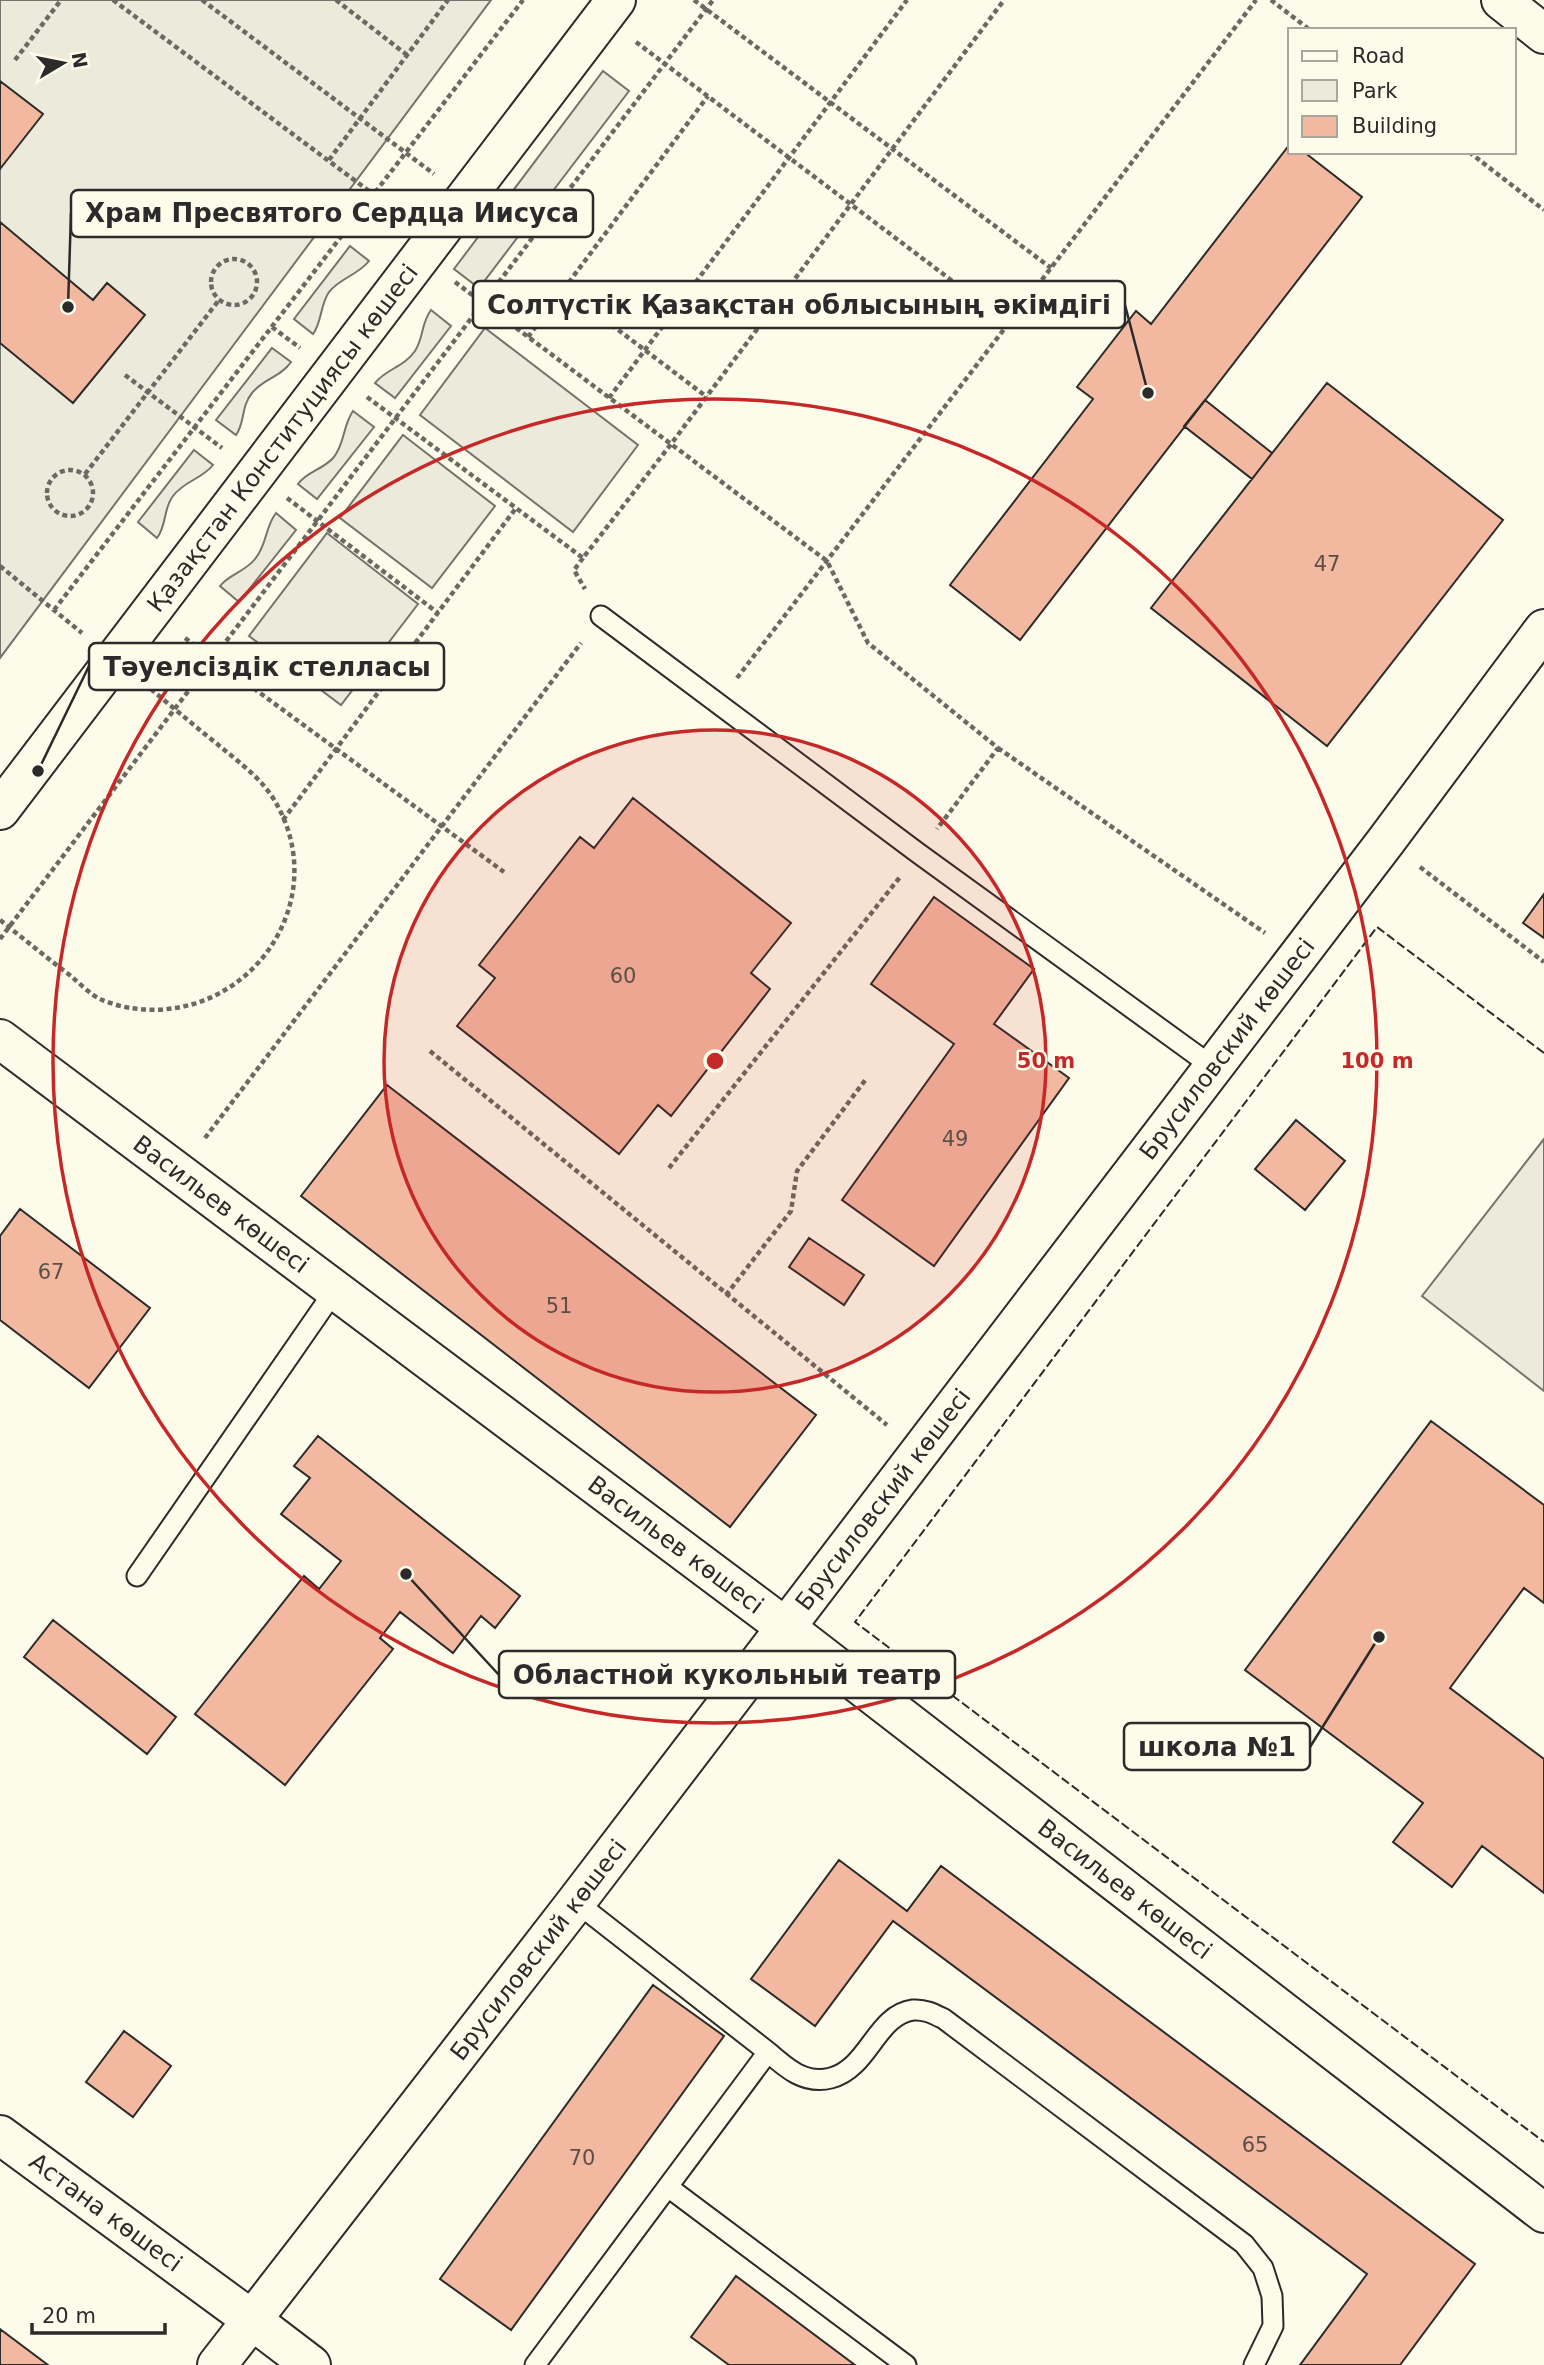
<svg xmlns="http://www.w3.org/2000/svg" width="1544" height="2365" font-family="'DejaVu Sans',sans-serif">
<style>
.green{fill:#ecebdb;stroke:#74746e;stroke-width:2}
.building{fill:#f2b8a0;stroke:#2b2b2b;stroke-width:2}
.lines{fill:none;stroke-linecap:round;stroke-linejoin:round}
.lane-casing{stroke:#2b2b2b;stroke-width:23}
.street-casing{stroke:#2b2b2b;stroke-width:42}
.secondary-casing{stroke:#2b2b2b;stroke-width:42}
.path{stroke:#6a6964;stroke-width:4.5;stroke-dasharray:5 3.5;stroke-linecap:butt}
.lane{stroke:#fdfbea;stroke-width:19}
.street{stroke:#fdfbea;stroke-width:38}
.secondary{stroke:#fdfbea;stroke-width:38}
.fence{stroke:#2b2b2b;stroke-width:2;stroke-dasharray:9 3.5;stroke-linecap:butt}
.ring{fill:none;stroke:#c62828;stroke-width:3.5}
.labels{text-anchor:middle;stroke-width:5;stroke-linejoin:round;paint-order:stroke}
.number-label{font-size:21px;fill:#5d4e48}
.street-label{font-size:24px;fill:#2b2b2b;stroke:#fdfbea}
.centre{fill:#c62828;stroke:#fdfbea;stroke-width:3.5}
.ring-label{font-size:21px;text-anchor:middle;font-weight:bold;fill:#c62828;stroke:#fdfbea;stroke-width:5;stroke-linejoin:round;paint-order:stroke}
.leader{fill:none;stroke:#2b2b2b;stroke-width:2.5}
.callout-dot{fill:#2b2b2b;stroke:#fdfbea;stroke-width:2.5}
.callout{fill:#fdfbea;stroke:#2b2b2b;stroke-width:2.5}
.callout-label{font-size:26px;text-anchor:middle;font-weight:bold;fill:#2b2b2b}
</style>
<rect width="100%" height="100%" fill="#fdfbea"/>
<path class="green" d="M0 0H491L0 658Z
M603 71 629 91 479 288 454 269Z
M350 246 369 261C358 275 340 278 329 292 320 305 322 322 313 334L294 319Z
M431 310 451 326 395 398 375 383C386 369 404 367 415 351 424 337 421 323 431 310Z
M485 328 638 445 573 532 420 415Z
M272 348 291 362C281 377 263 379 252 393 241 406 245 423 236 435L216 420Z
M353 411 374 427 317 499 298 484C307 471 323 470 334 457 345 443 343 425 353 411Z
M403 435 495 506 432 588 340 518Z
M194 450 213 465C202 479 184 481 173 496 163 509 167 525 157 538L138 522Z
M276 513 296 530 239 602 220 586C229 574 245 572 255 559 267 545 265 527 276 513Z
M327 533 418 604 341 705 249 636Z
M1544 1139V1391L1422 1296Z"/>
<path class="building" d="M0 81 43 114 0 169Z
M1290 144V152H1304L1362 197 1020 640 950 585 1093 399 1077 387 1136 311 1151 324Z
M0 222 93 300 107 283 145 315 73 403 0 343Z
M1327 383 1503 520 1327 746 1151 608Z
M1205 400 1272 453 1252 479 1184 426Z
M633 798 791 923 751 973 770 989 671 1116 658 1105 619 1154 457 1026 495 978 479 965 580 837 594 848Z
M1544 894V938L1523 923Z
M934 897 1034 969 994 1024 1069 1078 934 1266 842 1200 954 1044 871 984Z
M387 1085 816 1415 730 1527 301 1196Z
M1296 1120 1345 1161 1305 1210 1255 1169Z
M20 1209 150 1308 89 1388 0 1320V1236Z
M809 1238 864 1275 844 1305 789 1267Z
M1431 1421 1544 1505V1603L1524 1588 1450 1688 1544 1759V1893L1482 1846 1452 1887 1393 1842 1423 1803 1245 1670Z
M318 1436 520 1596 495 1628 481 1616 453 1653 400 1612 380 1638 393 1649 285 1785 195 1714 304 1576 319 1589 341 1561 281 1514 310 1478 294 1466Z
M53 1620 176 1717 147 1754 24 1657Z
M839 1860 907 1911 941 1866 1475 2264 1400 2365H1300L1367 2274 893 1921 815 2026 751 1979Z
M653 1985 724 2036 511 2330 440 2279Z
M124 2031 171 2066 133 2117 86 2082Z
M736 2276 855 2365H729L691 2337Z
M0 2329 48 2365H0Z"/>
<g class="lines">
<g class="lane-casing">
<path id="lane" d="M601 616 918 853 1213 1067
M137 1576 335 1290
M768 2052C786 2068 805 2085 831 2078 869 2068 876 2015 913 2010 925 2009 934 2014 944 2019L1244 2244 1263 2268 1272 2296 1273 2326 1254 2365
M668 2187 906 2365
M535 2365 768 2052 576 1902"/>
</g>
<g class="street-casing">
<g id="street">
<path d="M1501 0 1544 34"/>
<path id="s1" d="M0 810 616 0"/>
<path id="s2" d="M0 1039 785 1627 1544 2213"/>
<path id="s3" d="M0 2135 252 2320"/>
</g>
</g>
<g class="secondary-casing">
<g id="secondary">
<path d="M252 2320 311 2365"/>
<path id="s4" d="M217 2365 576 1902 1386 841 1544 629"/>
</g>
</g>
<path class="path" d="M113 0 373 194
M202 0 434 174
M336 0 407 55
M694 0 1051 268
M1271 0 1310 30
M636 42 1008 323
M15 60 61 0
M1469 152 1544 210
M329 160 448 0
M211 282a23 23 0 1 1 46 0a23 23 0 1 1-46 0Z
M455 282 827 561 868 643 998 748 937 829
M564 289 707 397
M272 327 300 348
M528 337 708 96
M125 375 222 448
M367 397 583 558 671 444 1004 0
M609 398 907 0
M47 493a23 23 0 1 1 46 0a23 23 0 1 1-46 0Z
M85 474 219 300
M287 498 438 613
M583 558 574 570 585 589
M0 566 82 633
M54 610 523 0
M185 638 504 872
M737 678 1256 0
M998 748 1265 933
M283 820 516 508
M1420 867 1544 962
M0 920C24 939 47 958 71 976 80 984 90 994 100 999 109 1003 122 1007 131 1008 248 1026 337 900 273 798 258 775 236 760 216 743 192 724 169 704 146 685
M0 939 713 0
M430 1051 887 1425
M205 1138 581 643
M669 1168 900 877
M726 1295 791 1211 797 1171 866 1079"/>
<use href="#lane" class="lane"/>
<use href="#street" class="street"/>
<use href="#secondary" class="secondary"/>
<path class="fence" d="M1544 1053 1377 927 855 1622 1544 2142"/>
</g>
<circle cx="715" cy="1061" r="331" fill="#c62828" fill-opacity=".12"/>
<g class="ring">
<circle cx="715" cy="1061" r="331"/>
<circle cx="715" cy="1061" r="662"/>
</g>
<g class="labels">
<g class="number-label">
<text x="1327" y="571">47</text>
<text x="623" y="983">60</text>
<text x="955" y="1146">49</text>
<text x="51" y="1279">67</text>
<text x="559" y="1313">51</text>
<text x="1255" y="2152">65</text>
<text x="582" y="2165">70</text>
</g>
<g class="street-label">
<text dy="8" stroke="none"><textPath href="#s1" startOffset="467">Қазақстан Конституциясы көшесі</textPath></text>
<text dy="8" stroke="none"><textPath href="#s4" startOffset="1659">Брусиловский көшесі</textPath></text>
<text dy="8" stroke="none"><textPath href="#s2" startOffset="276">Васильев көшесі</textPath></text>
<text dy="8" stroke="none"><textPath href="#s4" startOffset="1092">Брусиловский көшесі</textPath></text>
<text dy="8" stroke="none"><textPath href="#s2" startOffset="844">Васильев көшесі</textPath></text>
<text dy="8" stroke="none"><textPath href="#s2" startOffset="1410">Васильев көшесі</textPath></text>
<text dy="8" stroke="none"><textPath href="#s4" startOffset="525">Брусиловский көшесі</textPath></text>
<text dy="8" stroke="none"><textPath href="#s3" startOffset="131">Астана көшесі</textPath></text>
</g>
</g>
<circle cx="715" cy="1061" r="10" class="centre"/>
<g class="ring-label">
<text x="1046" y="1068">50 m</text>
<text x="1377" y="1068">100 m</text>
</g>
<path class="leader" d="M68 307L71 213M1148 393L1125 305M38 771L89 666M406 1574L499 1675M1379 1637L1310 1747"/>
<g class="callout-dot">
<circle cx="68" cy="307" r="7"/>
<circle cx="1148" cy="393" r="7"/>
<circle cx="38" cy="771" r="7"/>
<circle cx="406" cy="1574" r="7"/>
<circle cx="1379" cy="1637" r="7"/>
</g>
<g class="callout">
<rect x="71" y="190" width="522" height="47" rx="7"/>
<rect x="473" y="281" width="652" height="47" rx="7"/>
<rect x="89" y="643" width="355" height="47" rx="7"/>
<rect x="499" y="1651" width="456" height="47" rx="7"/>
<rect x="1124" y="1723" width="186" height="47" rx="7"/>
</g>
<g class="callout-label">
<text x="332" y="222">Храм Пресвятого Сердца Иисуса</text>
<text x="799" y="314">Солтүстік Қазақстан облысының әкімдігі</text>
<text x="267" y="676">Тәуелсіздік стелласы</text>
<text x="727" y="1684">Областной кукольный театр</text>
<text x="1217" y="1756">школа №1</text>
</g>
<rect x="1288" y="28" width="228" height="126" fill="#fdfbea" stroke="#a9a89e" stroke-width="2"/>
<rect x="1302" y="51" width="35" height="10" fill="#fdfbea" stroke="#a9a89e" stroke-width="2"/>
<text x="1352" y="63" font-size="21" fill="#2b2b2b">Road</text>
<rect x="1302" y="80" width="35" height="21" fill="#ecebdb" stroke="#a9a89e" stroke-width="2"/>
<text x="1352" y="98" font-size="21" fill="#2b2b2b">Park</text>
<rect x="1302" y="116" width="35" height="21" fill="#f2b8a0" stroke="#a9a89e" stroke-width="2"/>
<text x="1352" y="133" font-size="21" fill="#2b2b2b">Building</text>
<g transform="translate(63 63) rotate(80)" stroke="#fdfbea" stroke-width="5" paint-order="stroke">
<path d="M0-5L12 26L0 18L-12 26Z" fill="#2b2b2b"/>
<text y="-10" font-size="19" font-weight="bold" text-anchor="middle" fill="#2b2b2b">N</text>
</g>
<path d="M32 2323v10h133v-10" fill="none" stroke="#2b2b2b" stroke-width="3.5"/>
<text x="42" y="2323" font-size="21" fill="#2b2b2b" stroke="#fdfbea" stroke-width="5" paint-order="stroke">20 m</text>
</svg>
